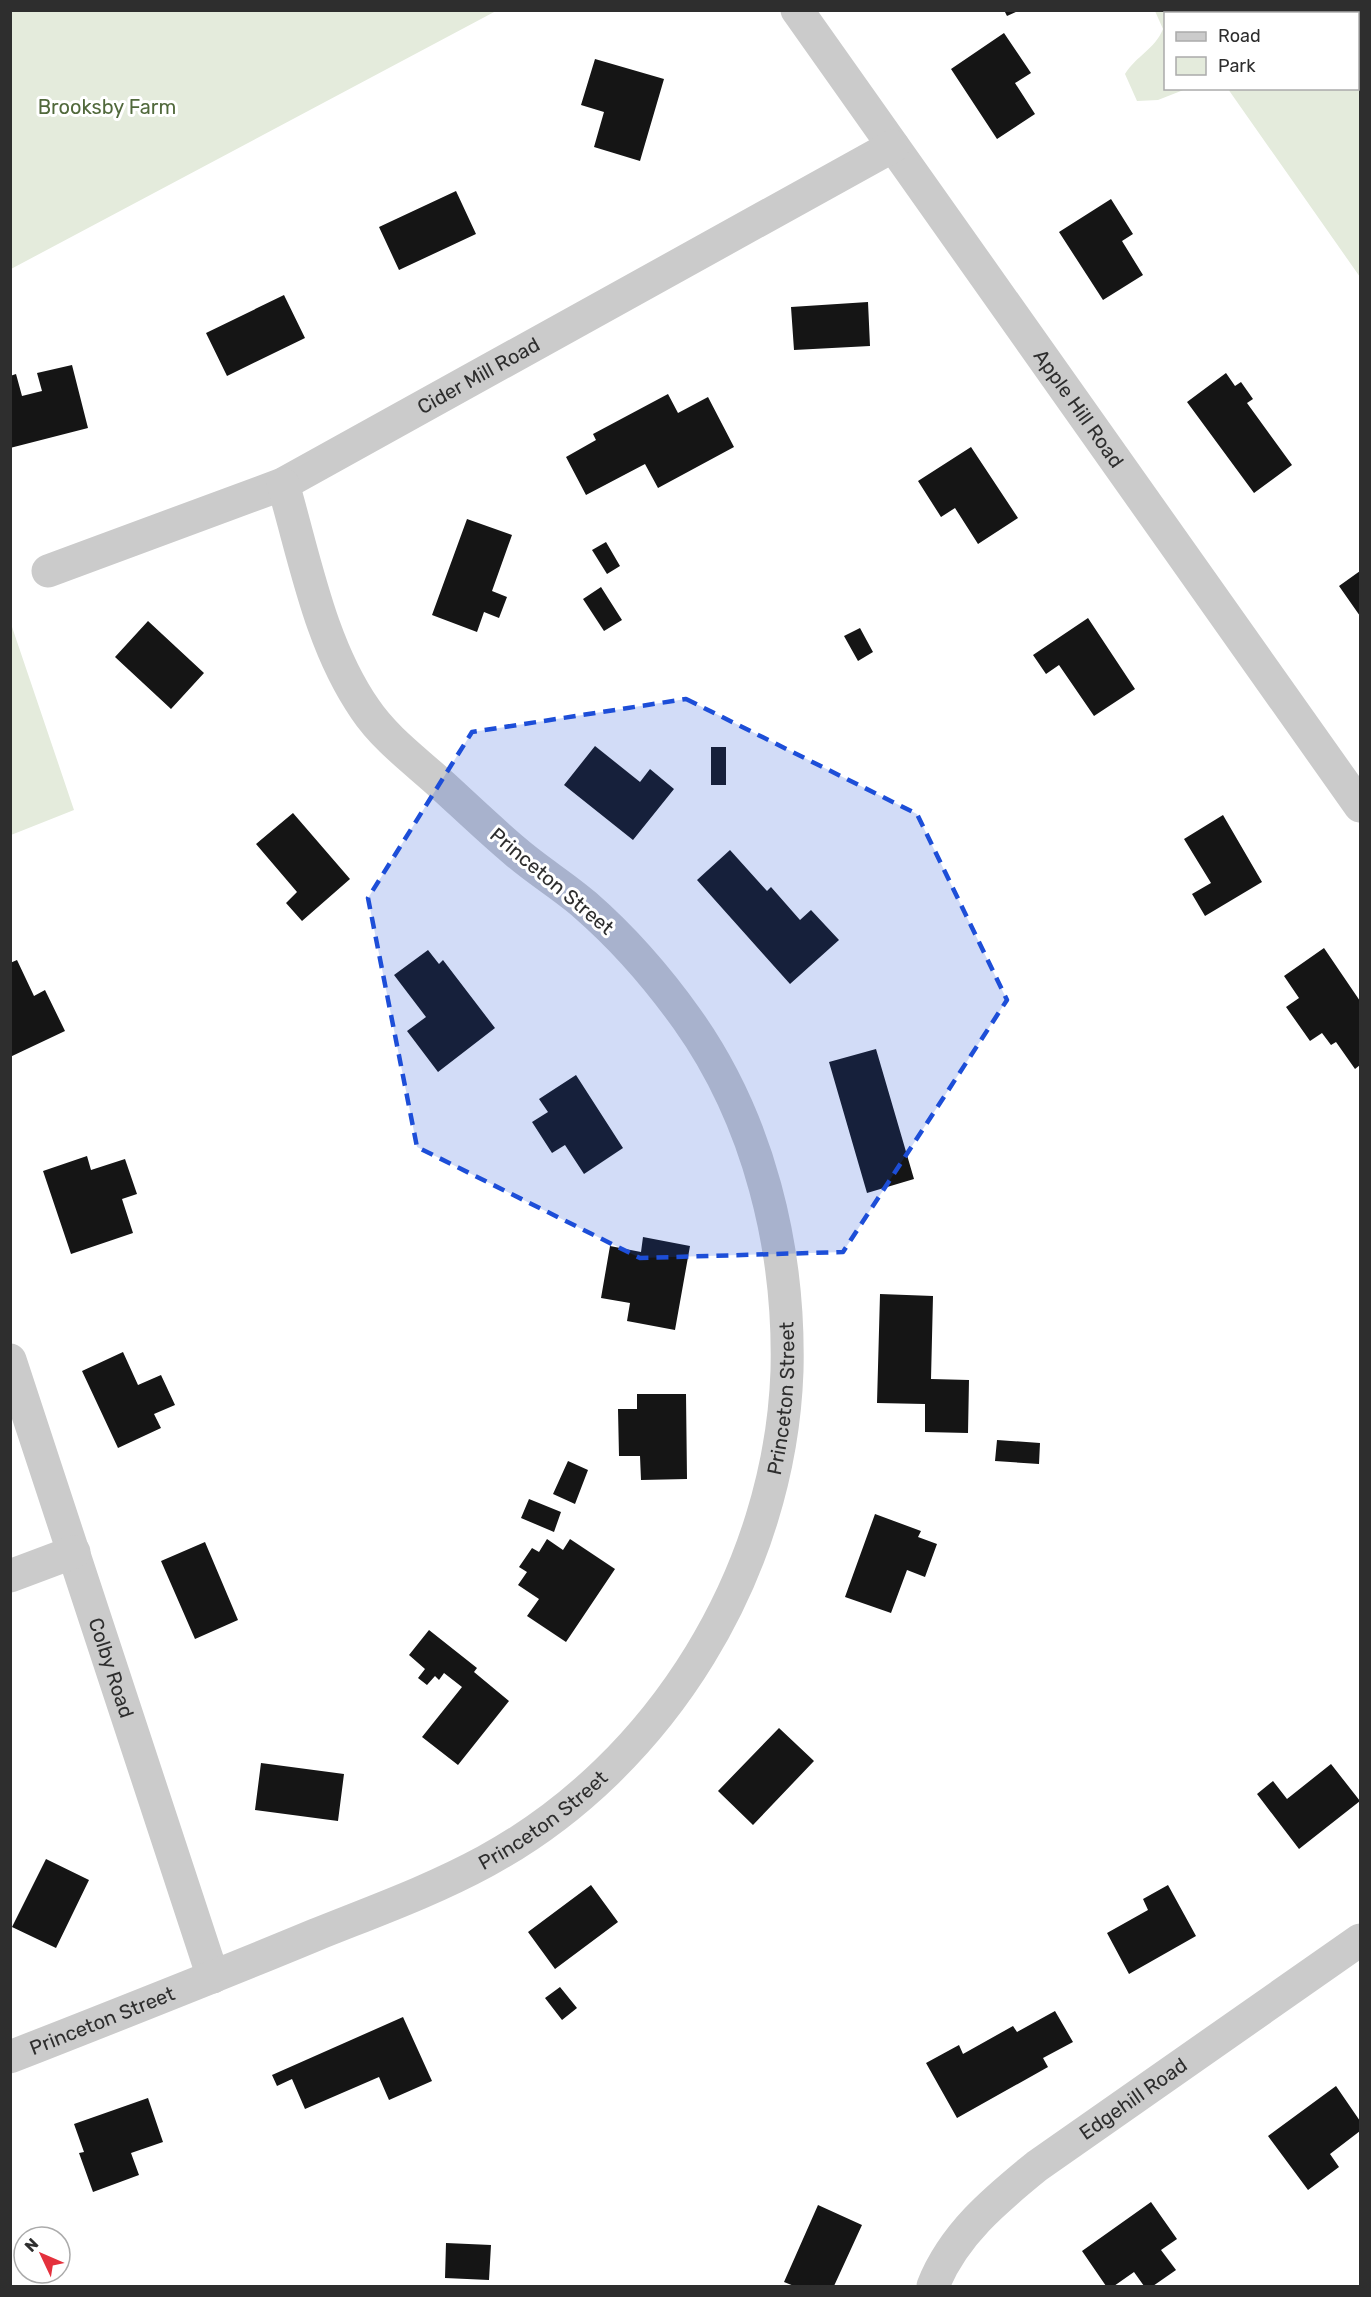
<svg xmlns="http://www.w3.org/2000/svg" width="1371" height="2297" font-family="Rubik,sans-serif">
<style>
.green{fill:#e4ebdc}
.building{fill:#151515}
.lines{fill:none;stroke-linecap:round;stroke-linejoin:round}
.minor{stroke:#cbcbcb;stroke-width:33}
.marked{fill:#1d4ed8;fill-opacity:0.2;stroke:#1d4ed8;stroke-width:4.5;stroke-dasharray:12 8;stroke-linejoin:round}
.labels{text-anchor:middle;stroke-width:6;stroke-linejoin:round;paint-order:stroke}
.park-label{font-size:20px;fill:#51693c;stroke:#fff}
.street-label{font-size:20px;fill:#2e2e2e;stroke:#fff}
</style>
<rect width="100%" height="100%" fill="#fff"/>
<path class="green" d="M11 10H496V11L11 269Z
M1155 11H1360V277L1228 89 1358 88V14H1166V88L1186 89 1158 100 1137 101 1125 74C1136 56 1155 49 1163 29Z
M10 621 74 810 11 835H10Z"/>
<path class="building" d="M1004 10H1020L1007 16Z
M1004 33 1031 73 1015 83 1035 114 997 139 951 69Z
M595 59 664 79 640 161 594 147 604 112 581 105Z
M456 191 476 234 399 270 379 227Z
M1111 199 1133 234 1122 241 1143 275 1103 300 1059 232Z
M284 295 305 338 227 376 206 333Z
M868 302 870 346 794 350 791 307Z
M72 365 88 428 10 448V376L16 374 22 396 42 391 37 373Z
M1226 373 1235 386 1241 382 1253 399 1247 403 1292 465 1254 493 1187 402Z
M668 394 678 413 708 397 734 447 658 488 645 464 586 495 566 457 596 440 593 434Z
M971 447 1018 518 978 544 955 508 941 517 918 481Z
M467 519 512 535 492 591 507 597 499 618 484 612 477 632 432 615Z
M606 542 620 566 607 574 592 550Z
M1360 571V616L1339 586Z
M601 587 622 620 604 631 583 599Z
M1088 618 1135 689 1094 716 1059 665 1046 674 1033 655Z
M148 621 204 673 171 709 115 657Z
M860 628 873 652 858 661 844 636Z
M595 746 640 782 650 769 674 789 633 840 564 785Z
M711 747H726V785H711Z
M293 813 350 879 302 921 286 903 297 892 256 844Z
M1223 815 1262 882 1205 916 1192 894 1211 883 1184 839Z
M730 850 767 891 771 887 800 920 811 910 839 940 790 984 697 880Z
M1324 948 1360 1001V1065L1355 1069 1336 1042 1331 1045 1322 1033 1310 1041 1286 1007 1299 998 1284 976Z
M428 950 439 964 443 960 495 1028 438 1072 407 1031 426 1017 394 975Z
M17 960 34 996 45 990 65 1031 10 1057V963Z
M876 1049 914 1179 867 1193 829 1062Z
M576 1075 623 1148 584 1174 565 1145 552 1153 532 1122 548 1112 539 1099Z
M87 1156 91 1170 125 1159 137 1194 122 1199 133 1233 71 1254 43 1171Z
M643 1237 690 1246 675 1330 627 1321 630 1303 601 1298 610 1246 641 1252Z
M880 1294 933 1296 931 1379 969 1380 968 1433 925 1432V1404L877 1403Z
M123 1352 138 1385 161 1375 175 1405 154 1414 161 1428 118 1448 82 1371Z
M637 1394H686L687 1479 641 1480 640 1456H619L618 1409H637Z
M997 1440 1040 1443 1039 1464 995 1461Z
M568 1461 588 1470 575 1504 553 1494Z
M529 1499 561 1512 554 1532 521 1518Z
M875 1514 921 1531 918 1537 937 1544 925 1577 907 1570 891 1613 845 1597Z
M547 1539 563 1550 570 1539 615 1569 566 1642 527 1616 539 1599 518 1585 527 1572 519 1567 532 1548 539 1552Z
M205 1542 238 1620 195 1639 161 1561Z
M429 1630 477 1668 474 1672 509 1701 458 1765 422 1737 462 1687 444 1673 439 1680 435 1676 427 1685 418 1678 425 1669 409 1655Z
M779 1728 814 1761 753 1825 718 1791Z
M261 1763 344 1774 338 1821 255 1810Z
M1331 1764 1360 1801 1299 1849 1257 1794 1273 1781 1287 1799Z
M46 1859 89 1880 56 1948 12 1927Z
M591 1885 618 1922 555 1969 528 1932Z
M1168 1885 1196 1936 1129 1974 1107 1933 1148 1910 1143 1899Z
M560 1987 577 2008 562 2020 545 1998Z
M1055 2011 1073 2042 1043 2058 1048 2067 957 2118 926 2063 959 2045 963 2054 1013 2026 1017 2032Z
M403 2017 432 2081 389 2100 379 2077 305 2109 292 2079 277 2086 272 2075Z
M1336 2086 1360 2121V2131L1330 2154 1339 2167 1308 2190 1268 2136Z
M148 2098 163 2142 131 2153 139 2175 93 2192 79 2153 84 2152 74 2124Z
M1151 2202 1177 2239 1161 2250 1176 2270 1153 2286H1144L1134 2272 1114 2286H1106L1082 2251Z
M818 2205 862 2225 834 2286H794L784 2282Z
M446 2243 491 2245 489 2280 445 2278Z"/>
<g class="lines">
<g class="minor">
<path id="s1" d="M797 10 1360 806"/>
<path id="s2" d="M48 571 283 484 893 146"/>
<path id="s3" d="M10 1360 213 1977"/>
<path d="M10 1576 74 1552"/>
<path id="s4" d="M10 2057C112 2017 214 1977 315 1935 372 1912 431 1891 486 1861 662 1765 780 1571 787 1371 790 1249 759 1120 687 1019 657 977 624 939 585 905 563 886 538 871 516 852 491 831 467 808 443 786 417 762 385 739 365 709 320 644 305 559 283 484"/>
<path id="s5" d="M933 2286C953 2235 995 2200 1037 2166L1360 1940"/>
</g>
</g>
<path class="marked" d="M686 699 917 814 1007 1000 843 1252 640 1258 417 1147 368 898 472 732Z"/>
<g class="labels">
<g class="park-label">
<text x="107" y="114">Brooksby Farm</text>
</g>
<g class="street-label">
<text dy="7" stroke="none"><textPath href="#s2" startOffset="474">Cider Mill Road</textPath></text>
<text dy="7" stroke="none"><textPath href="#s1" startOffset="488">Apple Hill Road</textPath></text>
<text transform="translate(552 881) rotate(40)" y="7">Princeton Street</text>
<text dy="7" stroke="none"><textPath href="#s4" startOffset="1088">Princeton Street</textPath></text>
<text dy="7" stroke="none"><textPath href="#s3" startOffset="324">Colby Road</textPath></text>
<text dy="7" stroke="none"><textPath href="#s4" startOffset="585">Princeton Street</textPath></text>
<text dy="7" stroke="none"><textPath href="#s4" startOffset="99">Princeton Street</textPath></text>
<text dy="7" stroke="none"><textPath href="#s5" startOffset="278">Edgehill Road</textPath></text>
</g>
</g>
<rect width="1371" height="2297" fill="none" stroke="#2e2e2e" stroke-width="24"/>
<rect x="1164" y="12" width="195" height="78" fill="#ffffff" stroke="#ababab" stroke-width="1.5"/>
<rect x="1176" y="32" width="30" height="9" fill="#cbcbcb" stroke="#ababab" stroke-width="1.5"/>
<text x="1218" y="42" font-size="18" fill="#2e2e2e">Road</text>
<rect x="1176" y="57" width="30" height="18" fill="#e4ebdc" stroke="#ababab" stroke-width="1.5"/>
<text x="1218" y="72" font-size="18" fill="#2e2e2e">Park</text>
<g transform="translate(42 2255) rotate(314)"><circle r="28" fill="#ffffff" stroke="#ababab" stroke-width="1.5"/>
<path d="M0-4.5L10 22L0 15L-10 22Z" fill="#e4313d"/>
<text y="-9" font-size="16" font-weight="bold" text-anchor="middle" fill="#2e2e2e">N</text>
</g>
</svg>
